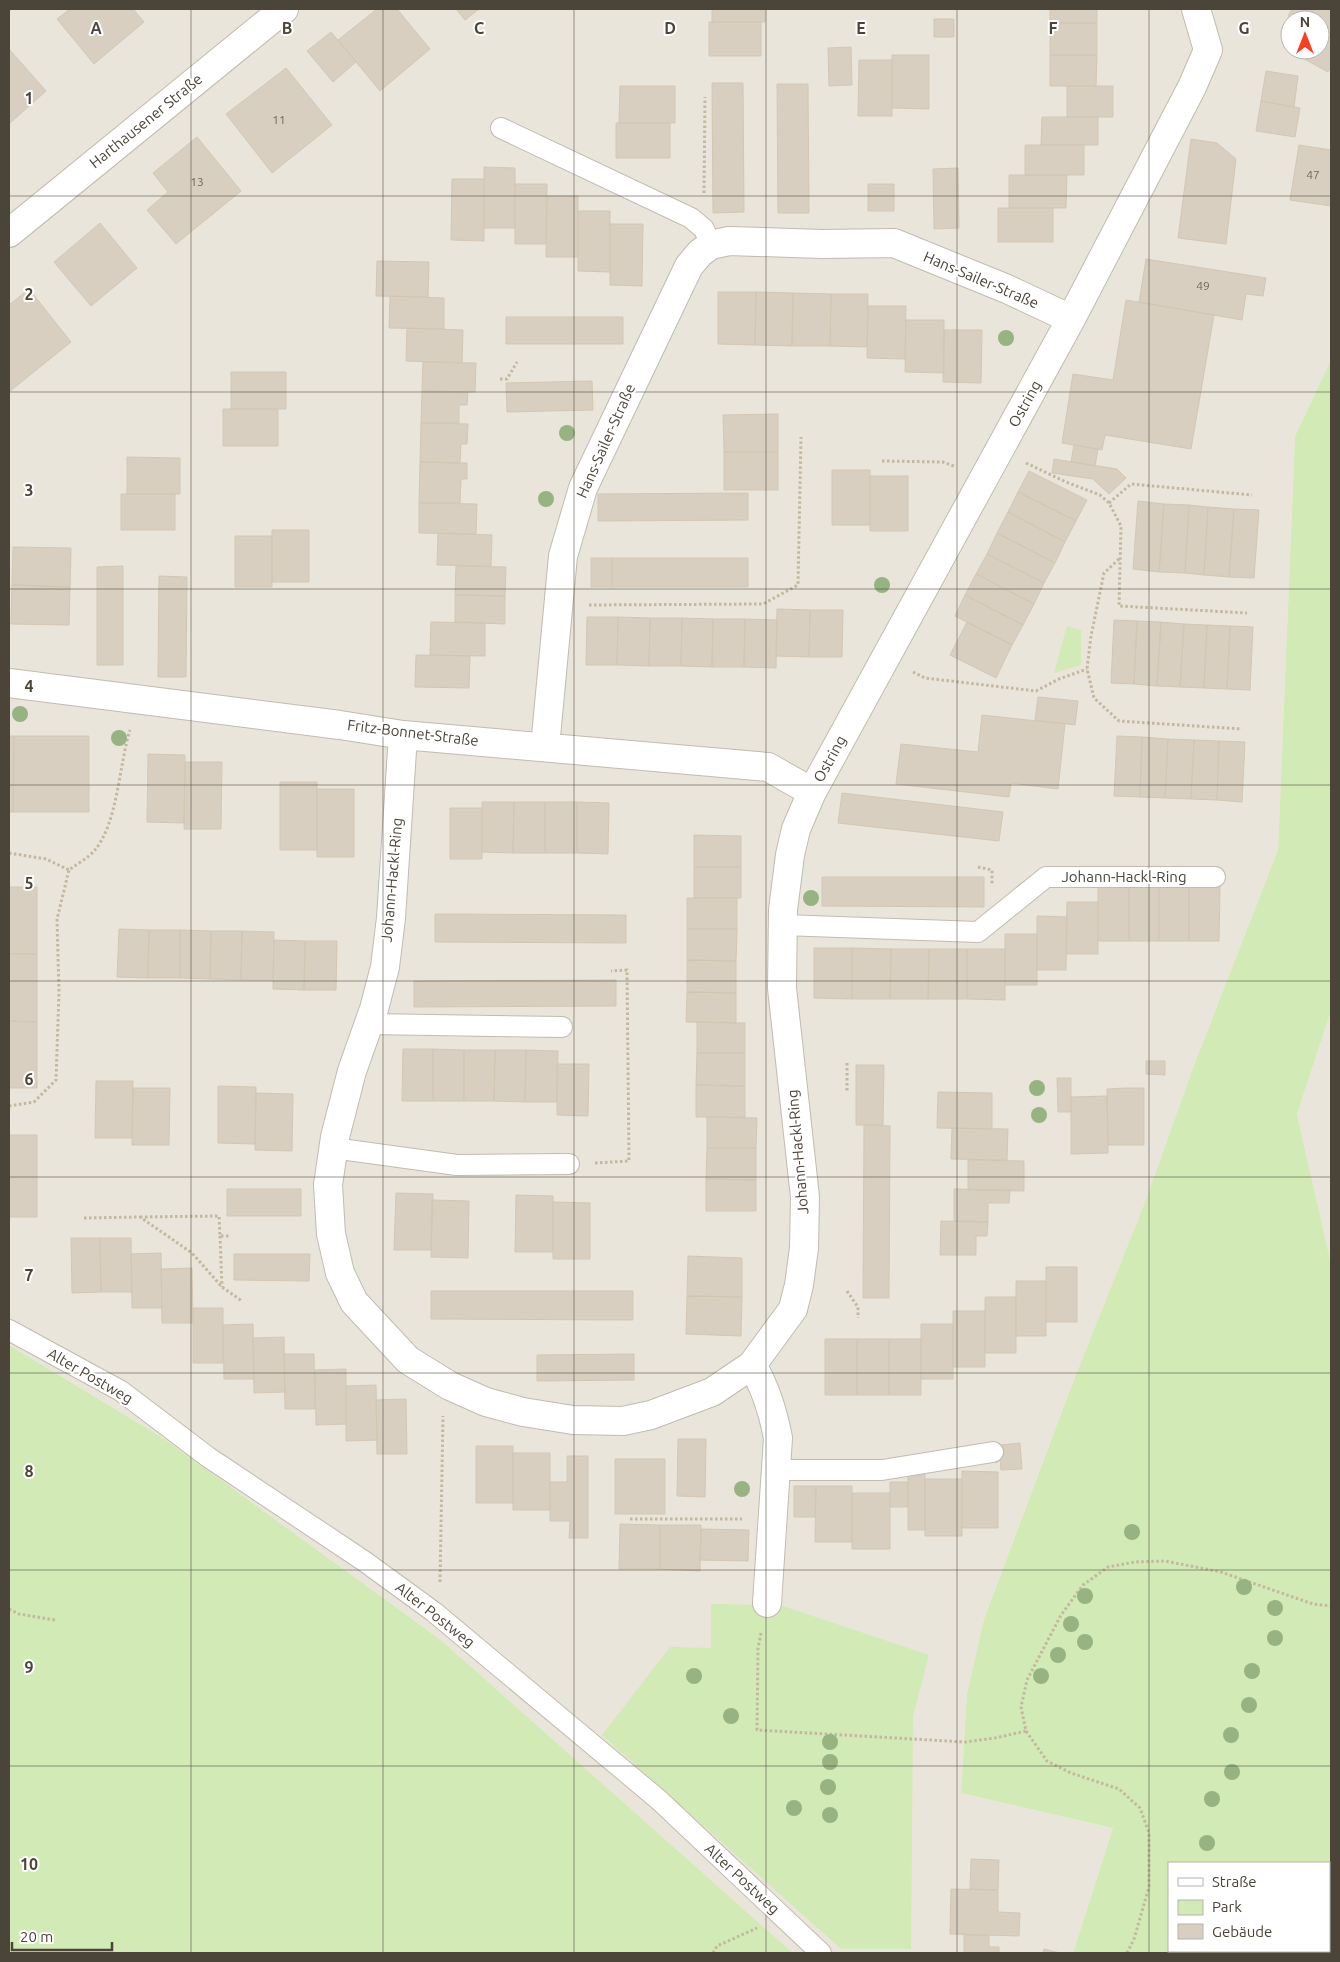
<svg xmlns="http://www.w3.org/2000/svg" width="1340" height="1962" font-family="Ubuntu,sans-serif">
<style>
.residential{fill:#eae5da;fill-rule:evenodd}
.green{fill:#d2eab5;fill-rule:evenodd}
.building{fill:#d8cfc1;stroke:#d3c7b4}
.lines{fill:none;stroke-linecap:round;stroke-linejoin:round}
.service-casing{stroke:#c2bbae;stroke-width:22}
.minor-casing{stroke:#c2bbae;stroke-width:30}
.path{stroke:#c4b79f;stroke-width:3;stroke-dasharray:2.5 2.5;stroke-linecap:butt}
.service{stroke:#fff;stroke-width:20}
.minor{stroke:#fff;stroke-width:28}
.tree{fill:#97b381}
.grid{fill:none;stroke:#4b4439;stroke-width:1;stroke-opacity:0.55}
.labels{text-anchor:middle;stroke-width:4;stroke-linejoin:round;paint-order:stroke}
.number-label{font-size:12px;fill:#6e675b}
.street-label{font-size:15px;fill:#4b4439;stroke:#fff}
.grid-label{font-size:16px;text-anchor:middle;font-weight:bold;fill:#4b4439;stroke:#fff;stroke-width:4;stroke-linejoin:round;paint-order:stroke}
</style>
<rect width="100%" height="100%" fill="#f6f3ec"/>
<path class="residential" d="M9 9H1331V360L1295 436 1278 850 1194 1065 1145 1202 1075 1377 984 1619 967 1693 961 1793 1113 1828 1073 1953H793L441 1640 163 1438 9 1345ZM1290 20H1320V50H1290Z
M1331 1011V1264L1297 1114Z"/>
<path class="green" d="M1331 360V1011L1297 1114 1331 1264V1953H1073L1113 1828 961 1793 967 1693 984 1619 1075 1377 1145 1202 1194 1065 1278 850 1295 436ZM1329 1863V1951H1169V1863Z
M1067 626 1081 630V665L1054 673Z
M9 1345 163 1438 441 1640 793 1953H9Z
M711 1604 780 1605 929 1655 913 1716 911 1949H841L602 1735 670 1647 711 1648Z"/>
<path class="building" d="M70 9H133L144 22 94 64 57 19Z
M377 9H397L430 49 380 91 338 40Z
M456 9H479L465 20Z
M712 9H765V22H712Z
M1050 9H1097V23H1050Z
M1292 9H1313L1307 20H1297L1288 16Z
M1313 9H1331V67L1328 72 1290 51 1291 50H1320V20H1307Z
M934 19H954V37H934Z
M709 22H761V56H709Z
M1050 23H1097V55H1050Z
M331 32 356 62 333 82 307 51Z
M851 47 852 85 829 86 828 48Z
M9 49 46 91 9 124Z
M892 55H929V109L892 108Z
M1050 55H1097L1096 86H1050Z
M859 60H892V116H858Z
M286 68 332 125 272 173 226 114Z
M1266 71 1298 76 1294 107 1261 101Z
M712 83H743L744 212 713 213Z
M777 84H808L809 213H778Z
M620 86H675V123H619Z
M1067 86H1113V117H1067Z
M1261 101 1300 108 1295 137 1256 131Z
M1042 117H1098V145H1041Z
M616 123H670V158H616Z
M197 137 241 191 176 244 147 210 168 192 153 173Z
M1191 139 1217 143 1236 159 1226 244 1178 238Z
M1025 145H1084V175H1025Z
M1299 145 1331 150V206L1290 200Z
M484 167 515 168V228H484Z
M958 168 959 228 934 229 933 169Z
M1009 175H1067L1066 208H1009Z
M452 179H484V241L451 240Z
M515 184H547L546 244H515Z
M868 184H894V211H868Z
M547 196H578V257H546Z
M998 208H1053V242H998Z
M578 211H610V272L578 271Z
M100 223 137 268 91 306 54 262Z
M610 224H643L642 286 610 285Z
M1146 259 1266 278 1263 296 1246 294 1242 320 1139 302Z
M377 261 429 262 428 297 376 296Z
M29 289 71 342 9 392V305Z
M718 292H756L755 345 718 344Z
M756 292 793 293 792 346 755 345Z
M793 293 831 294 830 346H792Z
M831 294H868L867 347 830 346Z
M390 296 444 298V329L389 328Z
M1126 300 1214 315 1191 449 1105 435 1102 450 1062 443 1073 374 1113 380Z
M868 306H906L905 359 867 358Z
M506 317H623V344H506Z
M906 320H944V373L905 372Z
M407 328 463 330 462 363 406 361Z
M944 330H982L981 383 943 382Z
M423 362 476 363 475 392 422 391Z
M231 372H286V409H231Z
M592 381 593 410 507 412 506 383Z
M422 391 468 392 467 405H459V423H421Z
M223 409H278V446H223Z
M778 414V452H724L723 415Z
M421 423 468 424 467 444H461L460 463 420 462Z
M1074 445 1098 449 1095 466 1071 462Z
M724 452H778V490H724Z
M127 457 180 458V494H127Z
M1054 459 1117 469 1126 478 1109 494 1093 479 1052 473Z
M420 462 467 463V479H461L460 503H419Z
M832 470H870V525H832Z
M1029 471 1087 500 1076 521 1018 492Z
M870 476H908V531H870Z
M1018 492 1076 521 1065 542 1008 512Z
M748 493V520L598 521V494Z
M121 494H175V530H121Z
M1138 501 1164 504 1159 572 1133 569Z
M419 503 477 504 476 534 419 533Z
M1164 504 1189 505 1185 573 1159 572Z
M1189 505 1208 507 1204 575 1185 573Z
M1208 507 1234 509 1229 577 1204 575Z
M1234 509 1259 510 1254 578 1229 577Z
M1008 512 1065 542 1055 563 997 533Z
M272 530H309V582H272Z
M438 533 492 535 491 566 437 565Z
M997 533 1055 563 1044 583 987 554Z
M235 536H272V587H235Z
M13 547 71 548 70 587 12 585Z
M987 554 1044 583 1034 604 976 574Z
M591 558H612V587H591Z
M612 558H748V587H612Z
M123 566V665H97V567Z
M456 566 506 567 505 596 455 595Z
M976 574 1034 604 1023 625 965 595Z
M159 576 187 577 186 677H158Z
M12 585 70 587 69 625 11 624Z
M455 595 505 596V624L455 622Z
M965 595 1023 625 1012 645 955 616Z
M777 609 810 610 809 657 776 656Z
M810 610H843L842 657H809Z
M587 617H618L617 665H586Z
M618 617 650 618 649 666 617 665Z
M650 618H682L681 666H649Z
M682 618 713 619 712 667 681 666Z
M713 619H745L744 667H712Z
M745 619 777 620 776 668 744 667Z
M1114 620 1137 621 1134 684 1111 683Z
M1137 621 1161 622 1157 686 1134 684Z
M431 622 485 623V656L430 655Z
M967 622 1012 645 996 678 950 655Z
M1161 622 1184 624 1180 687 1157 686Z
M1184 624 1207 625 1204 688 1180 687Z
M1207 625 1230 626 1227 689 1204 688Z
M1230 626 1253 627 1250 690 1227 689Z
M416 655 470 656 469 688 415 687Z
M1038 697 1078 701 1075 725 1035 720Z
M982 715 1065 724 1058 789 1011 783 1009 797 896 784 901 744 978 752Z
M9 736H14L13 812H9Z
M14 736H89V812H13Z
M1117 736 1142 737 1140 797 1114 796Z
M1142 737 1168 739 1165 798 1140 797Z
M1168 739 1194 740 1191 799 1165 798Z
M1194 740 1219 741 1217 800 1191 799Z
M1219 741 1245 742 1242 802 1217 800Z
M148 754 185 755 184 823 147 822Z
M185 762H222L221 829H184Z
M280 782H317V850H280Z
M317 789H354V857H317Z
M842 793 1003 812 999 841 838 823Z
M482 802H514L513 853 482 852Z
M514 802H545V853H513Z
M545 802H577V853H545Z
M577 802 609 803 608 854 577 853Z
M450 808H482V859H450Z
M694 835 741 836V867H694Z
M694 867H741V898H694Z
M822 877H984V907L822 906Z
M1098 886 1129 887V941H1098Z
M9 887H37V954H9Z
M1129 887H1159V941H1129Z
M1159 887H1189V941H1159Z
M1189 887H1220L1219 941H1189Z
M687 898H737V929H687Z
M1067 902H1098V954H1066Z
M435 914 626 915V943L435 942Z
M1037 916 1067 917 1066 970H1037Z
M119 929 149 930 148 978 117 977Z
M687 929H737L736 961 687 960Z
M149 930H180V978H148Z
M180 930 211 931 210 979 180 978Z
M211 931H242L241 980 210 979Z
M242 931 274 932 273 980H241Z
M1005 934H1037V985H1005Z
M274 940 305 941 304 990 273 989Z
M305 941H337L336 990H304Z
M814 948H852V999L814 998Z
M852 948 891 949 890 999H852Z
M891 949H929L928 999H890Z
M929 949H967V999H928Z
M967 949H1005V1000L967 999Z
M9 954H37V1022L9 1021Z
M687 960 736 961V993L687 992Z
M616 980V1006L414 1007V981Z
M687 992 736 993V1023L686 1022Z
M9 1021 37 1022V1088H9Z
M697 1022 745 1023V1053H697Z
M403 1049H433V1101H402Z
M433 1049 464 1050V1101H433Z
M464 1050H495L494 1101H464Z
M495 1050H526L525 1102 494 1101Z
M526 1050 558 1051 557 1102H525Z
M697 1053H745V1086L696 1085Z
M1146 1061H1165V1075L1146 1074Z
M557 1064H589L588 1116 557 1115Z
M856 1065H884L883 1125H856Z
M1057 1078H1071V1112H1058Z
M96 1081H133L132 1138H95Z
M696 1085 745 1086V1117H696Z
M218 1086 256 1087 255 1144 218 1143Z
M133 1088H170L169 1145H132Z
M1125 1088H1144V1145H1108L1107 1089Z
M938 1092 992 1093V1129L937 1128Z
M256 1093 293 1094 292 1151 255 1150Z
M1107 1096 1108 1153 1071 1154V1097Z
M707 1117 757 1118 756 1148H707Z
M864 1125 890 1126 889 1298H863Z
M952 1128 1008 1129 1007 1160 951 1159Z
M9 1135H37V1217H9Z
M707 1148H756V1180L706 1179Z
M968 1160 1024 1161V1191L968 1190Z
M706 1179 756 1180V1211H706Z
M227 1189H301V1216H227Z
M954 1189 1010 1190 1009 1203H988V1222L954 1221Z
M396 1193 433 1194 431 1250H394Z
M516 1195 553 1196V1252H515Z
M432 1200 469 1201 468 1258 431 1257Z
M553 1202 590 1203V1259H553Z
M941 1221 988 1222 987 1236H976V1255H940Z
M71 1238H100L101 1292 72 1293Z
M100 1238H131L132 1292H101Z
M161 1253 162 1308H132L131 1254Z
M234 1254H310L309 1281 234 1280Z
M688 1256 742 1258V1297L687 1296Z
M1046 1267H1077V1322H1046Z
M192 1268 193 1323H162L161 1269Z
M1016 1281H1046V1336H1016Z
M431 1291H633V1320L431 1319Z
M687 1296 742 1297 741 1336 686 1334Z
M985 1297H1016V1353H985Z
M193 1308H223V1363H193Z
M953 1311H985V1367H953Z
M253 1324 254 1379H224L223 1325Z
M921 1324H953V1379H921Z
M284 1337 285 1392 254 1393 253 1338Z
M825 1339H857V1395H825Z
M857 1339H889V1395H857Z
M889 1339H921V1395H889Z
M284 1354H314L315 1409H285Z
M634 1354V1380L537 1381V1355Z
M346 1369V1424L316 1425 315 1370Z
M376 1385 377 1440 346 1441V1386Z
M406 1399 407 1454H377L376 1400Z
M678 1439H706L705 1497 677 1496Z
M1020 1443 1022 1469 1001 1470 999 1445Z
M476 1446H513V1503H476Z
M513 1453H550V1510H513Z
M567 1456H588V1538H569L570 1521H550V1482H567Z
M615 1459H665V1514H615Z
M962 1471 998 1472V1528H962Z
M908 1472H925V1530H908Z
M925 1479H962V1536H925Z
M890 1482H908V1507H890Z
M794 1486H816L815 1517H794Z
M816 1486H852V1542H815Z
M852 1493H890V1549H852Z
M620 1524 660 1525V1569H619Z
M660 1525H701L700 1571 660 1569Z
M701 1529 749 1530 748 1561 700 1560Z
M971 1859 999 1860 998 1890 970 1889Z
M951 1889 998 1890V1912L1020 1913 1019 1936 950 1934Z
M964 1935H989V1947H999V1953H964Z
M1044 1949 1060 1953H1043Z"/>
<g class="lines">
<g class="service-casing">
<path id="service" d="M501 128 691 218 704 229 711 245
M783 925 978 932 1046 877H1215
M368 1024 562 1027
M333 1148 457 1165 569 1164
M9 1330 121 1391 208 1457 364 1561 434 1612 659 1800 821 1953
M776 1470H882L993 1452"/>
</g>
<g class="minor-casing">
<path id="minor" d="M9 233 284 9
M9 683 340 725 403 735 768 767 812 792
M403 735 391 918 385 967 374 1009 352 1071 335 1137 328 1185 331 1234 340 1273 354 1302 408 1360 450 1386 486 1402 523 1412 573 1420 623 1421 651 1415 712 1392 752 1365 793 1309 799 1285 804 1248 805 1197 782 988 783 910 790 855 796 829 812 792 1071 319 1192 87 1208 50 1196 9
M545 747 563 556 583 488 689 266 700 253 711 245 729 241 822 244 894 243 1007 289 1071 319
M752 1365C766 1388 773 1412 778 1438L767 1603"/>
</g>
<path class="path" d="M704 193 705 97
M500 379H507L517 362
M882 461 943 462 956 467
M1026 463 1066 482 1100 495 1109 503 1121 526 1119 606 1247 613
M1109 503 1131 484 1252 495
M1119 559 1104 573 1091 636 1087 669 1094 698 1119 721 1242 729
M589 605 763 604 798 585 801 437
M913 672 925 678 1036 691 1059 679 1087 669
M9 853 46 859 69 870C77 864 88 858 94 851 118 824 119 764 130 730
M978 867 992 870V884
M847 1063V1091
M9 1106 34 1102 56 1080 59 992 57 919 69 870
M595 1163 629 1161 627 970 611 971
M140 1217 219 1216 220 1236H231
M84 1218 140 1217 192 1253 222 1287 242 1301
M220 1236 222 1287
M847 1291 858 1307V1318
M630 1519H742
M440 1582 443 1416
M9 1609 19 1614 55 1620
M761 1633 758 1648 757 1730 965 1742 995 1738 1026 1731
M713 1953 717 1946 757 1928
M1127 1953 1134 1939 1149 1887V1833L1140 1808 1119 1789 1071 1773 1047 1761 1026 1731 1021 1707 1027 1680 1061 1615 1083 1585 1108 1567 1135 1562 1165 1561 1221 1572 1313 1604 1331 1606"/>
<use href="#service" class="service"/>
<use href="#minor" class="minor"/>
</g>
<g class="tree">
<circle cx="1006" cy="338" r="8"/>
<circle cx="567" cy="433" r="8"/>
<circle cx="546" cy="499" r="8"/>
<circle cx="882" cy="585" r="8"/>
<circle cx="20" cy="714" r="8"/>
<circle cx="119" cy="738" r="8"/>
<circle cx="811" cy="898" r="8"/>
<circle cx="1037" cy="1088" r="8"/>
<circle cx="1039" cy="1115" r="8"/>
<circle cx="742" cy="1489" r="8"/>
<circle cx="1132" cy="1532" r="8"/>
<circle cx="1244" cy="1587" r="8"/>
<circle cx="1085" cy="1596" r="8"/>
<circle cx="1275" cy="1608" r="8"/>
<circle cx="1071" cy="1624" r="8"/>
<circle cx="1275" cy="1638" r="8"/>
<circle cx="1085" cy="1642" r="8"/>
<circle cx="1058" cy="1655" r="8"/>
<circle cx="1252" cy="1671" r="8"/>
<circle cx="694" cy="1676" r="8"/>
<circle cx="1041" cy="1676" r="8"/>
<circle cx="1249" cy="1705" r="8"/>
<circle cx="731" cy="1716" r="8"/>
<circle cx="1231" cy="1735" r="8"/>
<circle cx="830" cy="1742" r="8"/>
<circle cx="830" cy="1762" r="8"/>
<circle cx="1232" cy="1772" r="8"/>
<circle cx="828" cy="1787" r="8"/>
<circle cx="1212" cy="1799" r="8"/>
<circle cx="794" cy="1808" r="8"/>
<circle cx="830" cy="1815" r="8"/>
<circle cx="1207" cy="1843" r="8"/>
</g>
<path class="grid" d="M191 9V1953M383 9V1953M574 9V1953M766 9V1953M957 9V1953M1149 9V1953M9 196H1331M9 392H1331M9 589H1331M9 785H1331M9 981H1331M9 1177H1331M9 1373H1331M9 1570H1331M9 1766H1331"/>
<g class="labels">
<g class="number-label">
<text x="279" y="124">11</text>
<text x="1313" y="179">47</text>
<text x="197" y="186">13</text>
<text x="1203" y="290">49</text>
</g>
<g class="street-label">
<text transform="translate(146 121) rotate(-39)" y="5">Harthausener Straße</text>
<text transform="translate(981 280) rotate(23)" y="5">Hans-Sailer-Straße</text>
<text transform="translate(1025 404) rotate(-61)" y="5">Ostring</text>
<text transform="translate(606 441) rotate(-66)" y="5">Hans-Sailer-Straße</text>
<text transform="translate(413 733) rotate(7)" y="5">Fritz-Bonnet-Straße</text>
<text transform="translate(830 759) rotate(-61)" y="5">Ostring</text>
<text x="1124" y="882">Johann-Hackl-Ring</text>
<text transform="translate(392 880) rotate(-85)" y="5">Johann-Hackl-Ring</text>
<text transform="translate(798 1152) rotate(-95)" y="5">Johann-Hackl-Ring</text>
<text transform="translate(90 1376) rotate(30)" y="5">Alter Postweg</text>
<text transform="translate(435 1615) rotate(38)" y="5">Alter Postweg</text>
<text transform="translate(742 1879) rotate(43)" y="5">Alter Postweg</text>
</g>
</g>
<g class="grid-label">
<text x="96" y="34">A</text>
<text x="287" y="34">B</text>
<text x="479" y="34">C</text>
<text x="670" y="34">D</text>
<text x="861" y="34">E</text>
<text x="1053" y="34">F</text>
<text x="1244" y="34">G</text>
<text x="29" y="104">1</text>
<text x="29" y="300">2</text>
<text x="29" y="496">3</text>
<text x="29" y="692">4</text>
<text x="29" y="889">5</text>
<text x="29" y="1085">6</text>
<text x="29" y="1281">7</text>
<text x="29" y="1477">8</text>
<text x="29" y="1673">9</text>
<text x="29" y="1870">10</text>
</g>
<rect width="1340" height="1962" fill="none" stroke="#4b4439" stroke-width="20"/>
<rect x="1168" y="1862" width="162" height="90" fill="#ffffff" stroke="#b7b4b0"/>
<rect x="1178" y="1878" width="25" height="8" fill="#ffffff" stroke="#b7b4b0"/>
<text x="1212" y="1887" font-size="15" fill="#4b4439">Straße</text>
<rect x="1178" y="1900" width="25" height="15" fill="#d2eab5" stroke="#b7b4b0"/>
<text x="1212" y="1912" font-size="15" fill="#4b4439">Park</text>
<rect x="1178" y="1924" width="25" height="15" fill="#d8cfc1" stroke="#b7b4b0"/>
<text x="1212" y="1937" font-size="15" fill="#4b4439">Gebäude</text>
<g transform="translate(1305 35)"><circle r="24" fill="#ffffff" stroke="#b7b4b0"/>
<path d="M0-4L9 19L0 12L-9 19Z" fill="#fc3f1d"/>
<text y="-8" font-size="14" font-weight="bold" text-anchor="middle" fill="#4b4439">N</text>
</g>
<path d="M12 1942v8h100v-8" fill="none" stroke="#4b4439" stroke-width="2.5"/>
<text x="20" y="1942" font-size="15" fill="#4b4439" stroke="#ffffff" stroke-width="4" paint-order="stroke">20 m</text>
</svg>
